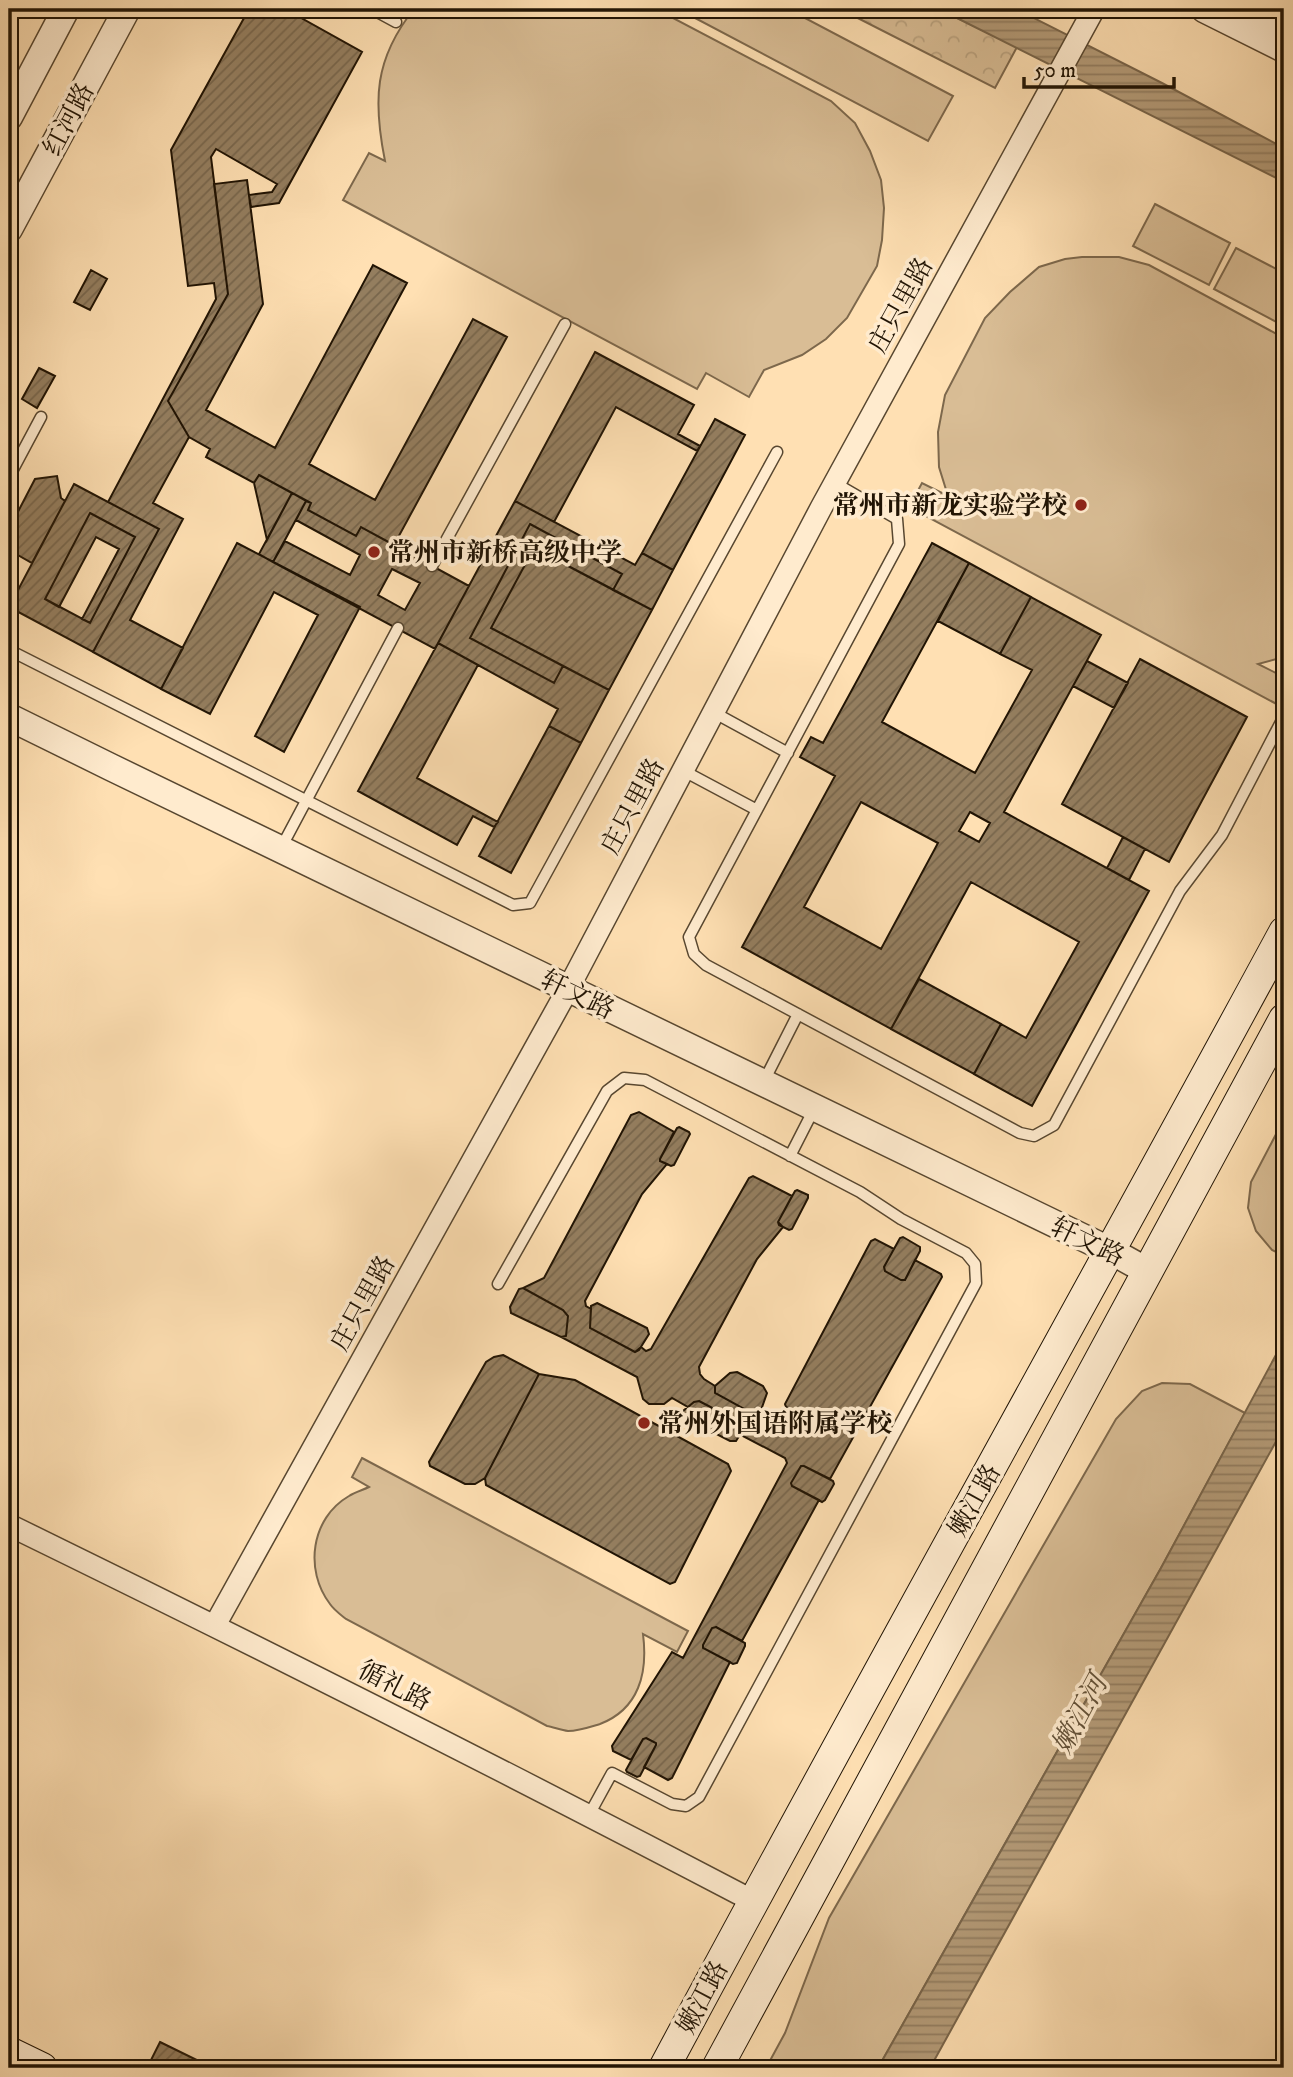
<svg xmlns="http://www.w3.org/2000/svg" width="1293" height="2077" font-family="'IM FELL DW Pica','Noto Serif SC',serif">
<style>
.forest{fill:url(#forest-crowns);stroke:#7d684c;stroke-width:2}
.park{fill:#d9bd95;stroke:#7d684c;stroke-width:2}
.water{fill:url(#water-rules);stroke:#79654a;stroke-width:2}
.building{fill:url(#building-hatch);stroke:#211404;stroke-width:2;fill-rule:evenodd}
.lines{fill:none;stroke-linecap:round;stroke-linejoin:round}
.service-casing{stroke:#584730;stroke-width:13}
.minor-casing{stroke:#584730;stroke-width:24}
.tertiary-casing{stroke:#584730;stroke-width:29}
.secondary-casing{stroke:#211404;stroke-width:32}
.service{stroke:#ffebce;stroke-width:10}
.minor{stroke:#ffebce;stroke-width:21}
.tertiary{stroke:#ffebce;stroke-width:26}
.secondary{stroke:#ffebce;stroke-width:30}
.poi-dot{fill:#8f2418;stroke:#ffebce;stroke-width:2.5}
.labels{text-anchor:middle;stroke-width:7;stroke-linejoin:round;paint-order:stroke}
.street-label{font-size:26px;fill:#211404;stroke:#ffebce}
.poi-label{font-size:26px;font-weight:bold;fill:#211404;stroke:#ffebce;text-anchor:start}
.water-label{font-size:28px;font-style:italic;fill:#635138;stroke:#ffebce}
</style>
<defs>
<pattern id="forest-crowns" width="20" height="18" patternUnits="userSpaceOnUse" patternTransform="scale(1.75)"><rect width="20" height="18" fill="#d9bd95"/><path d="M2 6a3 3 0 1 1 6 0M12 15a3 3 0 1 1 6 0" fill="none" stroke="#baa27f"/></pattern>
<pattern id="water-rules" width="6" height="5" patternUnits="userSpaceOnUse" patternTransform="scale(1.75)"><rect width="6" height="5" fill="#b49b78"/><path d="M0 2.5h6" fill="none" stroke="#927d60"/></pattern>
<pattern id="building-hatch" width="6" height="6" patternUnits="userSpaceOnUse" patternTransform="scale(1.75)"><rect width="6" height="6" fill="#947e5f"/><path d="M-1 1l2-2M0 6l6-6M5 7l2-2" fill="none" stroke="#78664c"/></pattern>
</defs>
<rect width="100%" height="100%" fill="#ffe0b3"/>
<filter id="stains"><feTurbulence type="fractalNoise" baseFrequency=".00286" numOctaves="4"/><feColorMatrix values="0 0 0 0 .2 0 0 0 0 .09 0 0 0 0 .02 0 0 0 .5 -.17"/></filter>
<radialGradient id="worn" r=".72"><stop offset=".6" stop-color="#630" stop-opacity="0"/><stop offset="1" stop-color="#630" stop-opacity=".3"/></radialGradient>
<path class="forest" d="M840 9H939L1017 47 995 88Z"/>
<path class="park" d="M414 9H656L831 101 855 123 870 151 881 180 884 208 882 240 877 266 847 318 826 339 802 355 764 370 749 397 706 373 697 389 343 200 369 153 385 161C373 101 374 59 414 9Z
M678 9H788L953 96 928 141Z
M1155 204 1230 243 1209 285 1133 246Z
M1236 248 1284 273V326L1214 289Z
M1082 257H1119L1149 265 1284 338V657L1258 664 1284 677V708L909 507 922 483 948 496 939 467 938 432 945 395 985 318 1010 292 1039 267 1065 259Z
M1284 1119V1256L1272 1250 1256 1231 1248 1208 1251 1182Z
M1162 1383 1190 1384 1245 1413 1161 1568 878 2068H766L785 2033 829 1918 1116 1419 1142 1391Z
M362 1458 688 1631 677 1652 643 1634C648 1673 639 1709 600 1724 590 1727 578 1731 568 1731 561 1730 553 1727 547 1726L346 1619C341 1615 334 1610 330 1604 304 1570 311 1518 349 1496 355 1492 363 1490 369 1487L352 1477Z"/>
<path class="water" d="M939 9H1016L1162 83 1284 148V182Z
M1284 1340V1427L930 2068H878L1161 1568Z"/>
<path class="building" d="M249 9H285L362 52 279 203 251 207 249 195 272 192 277 184 216 149 211 157 228 294 168 401 189 437 153 503 183 519 130 620 183 648 161 689 93 652 159 529 108 502 216 299 214 283 188 286 171 150Z
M247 180 263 304 206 410 275 448 373 265 407 283 309 464 375 500 473 319 507 337 394 545 361 527 356 536 308 510 311 503 259 475 254 483 206 457 210 449 189 437 168 401 228 294 214 184Z
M91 270 107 279 90 310 74 302Z
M595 352 694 405 678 434 700 446 697 451 616 407 554 522 515 501Z
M39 368 55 376 37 408 22 399Z
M715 419 745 435 673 570 642 553Z
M259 475 292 493 267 540 254 483Z
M57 476 61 498 65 501 32 563 9 550V529L35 479Z
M74 484 159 529 93 652 9 607ZM90 513 135 537 90 623 45 599Z
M292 493 306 501 273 562 259 554Z
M306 501 311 503 308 510 356 536 361 527 469 586 435 649 273 562 285 541 350 575 360 555 296 520ZM392 569 420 583 405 610 378 595Z
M515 501 635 565 642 553 673 570 652 610 613 590 622 574 530 524 470 638 554 683 563 666 609 690 581 743 549 726 558 709 438 643Z
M90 513 135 537 90 623 82 619 119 549 96 537 59 607 45 599Z
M530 524 622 574 613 590 534 548 491 628 563 666 554 683 470 638Z
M237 543 360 607 284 752 255 736 318 615 274 592 210 714 161 689Z
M932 543 969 563 882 722 975 773 1032 670 1000 654 1031 597 1101 635 1004 812 1149 891 1032 1106 974 1074 1001 1024 1026 1038 1079 942 971 882 891 1029 742 947 835 776 800 757 811 737 823 743ZM861 802 938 843 881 949 804 907ZM970 812 990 823 979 842 959 831Z
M534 548 652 610 609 690 491 628Z
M969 563 1031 597 1000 654 938 621Z
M438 643 478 665 417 778 498 822 494 827 473 816 457 845 358 791Z
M1140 659 1247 717 1169 862 1062 804Z
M1087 661 1128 683 1114 708 1073 686Z
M549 726 581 743 511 873 479 856Z
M1123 837 1145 849 1129 880 1107 868Z
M919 979 1001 1024 974 1074 891 1029Z
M639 1112 674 1132 660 1159V1161L667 1164 642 1194 585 1301 586 1306 591 1309 590 1328 635 1352 641 1347 646 1351 651 1349 749 1178 753 1176 792 1196 778 1222 783 1227 757 1259 699 1367 700 1374 704 1379 715 1386V1393L755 1415 760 1413 800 1434 806 1432 810 1424V1420L786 1407 785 1404 871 1241 875 1239 894 1249 884 1267 885 1271 901 1280H905L915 1260 941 1274 942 1277 830 1479 804 1466H801L791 1483 792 1486 819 1500 742 1641 716 1627 712 1628 703 1645V1648L730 1662 672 1778 668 1780 644 1767 656 1745V1743L646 1738 643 1739 631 1760 613 1751 612 1746 672 1652 683 1658 787 1463 785 1458 741 1435 744 1428 743 1424 699 1401 694 1402 688 1407 672 1398 664 1404H649L643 1399 637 1377 561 1337 566 1336 568 1316 563 1310 523 1288 544 1278 631 1115Z
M679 1127 689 1132 690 1134 674 1165 671 1166 660 1161V1159L677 1128Z
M797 1190 808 1195V1198L792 1229 789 1230 779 1225 778 1222 795 1191Z
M903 1237 920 1247V1251L905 1280H901L885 1271 884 1267 900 1238Z
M523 1288 563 1310 568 1316 566 1336 561 1337 511 1313 510 1307 519 1289Z
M597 1303 647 1328 649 1334 639 1350 635 1352 590 1328 591 1306Z
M503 1355 539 1374 485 1478 475 1484H465L430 1466 429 1462 486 1362 494 1357Z
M737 1372 763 1386 767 1393 760 1413 755 1415 715 1393V1386L730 1373Z
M539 1374 575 1380 728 1464 731 1471 675 1582 670 1584 486 1485 485 1478Z
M699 1401 743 1424 744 1428 736 1441H730L683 1417V1411L694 1402Z
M801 1466H804L833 1481 834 1484 825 1500 822 1502 792 1486 791 1483Z
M716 1627 745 1643V1646L737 1663 733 1664 703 1648V1645L712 1628Z
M646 1738 656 1743V1745L640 1776 637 1777 627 1772 626 1770 643 1739Z
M160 2042 209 2066 208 2068H156L149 2064Z"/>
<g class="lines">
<g class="service-casing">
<path id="service" d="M372 9 396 22
M9 477 41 417
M835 483 897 519 899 544 689 937 694 954 706 965 1020 1133 1034 1136 1054 1125 1180 891 1222 835 1282 720 1284 722
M432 566 565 324
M9 638 11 651 513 905 530 903 777 452
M713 712 788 753
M682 770 757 810
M281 848 398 628
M763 1083 798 1014
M790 1156 814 1109
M498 1284 607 1091 624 1078 645 1080 860 1192 901 1219 966 1253 975 1264 976 1283 699 1797 686 1806 672 1804 612 1773 589 1815"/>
</g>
<g class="minor-casing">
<path id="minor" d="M9 1525C259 1647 507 1772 753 1901
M215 1625 568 989 821 508 1094 9"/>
</g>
<g class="tertiary-casing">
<path id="tertiary" d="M1204 9 1284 49
M1261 9 1284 20
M9 117 66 9
M9 229 127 9
M9 717C375 898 744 1073 1111 1251L1147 1271"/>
</g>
<g class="secondary-casing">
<path id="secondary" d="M9 2052 42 2068
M664 2068C867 1688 1079 1311 1284 932
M717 2068 1284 1019"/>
</g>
<use href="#service" class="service"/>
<use href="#minor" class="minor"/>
<use href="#tertiary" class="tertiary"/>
<use href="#secondary" class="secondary"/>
</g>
<g class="poi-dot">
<circle cx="1081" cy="505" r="7"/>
<circle cx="374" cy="552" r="7"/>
<circle cx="644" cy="1423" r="7"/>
</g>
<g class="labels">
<g class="street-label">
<text transform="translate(68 119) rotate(-62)" y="9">红河路</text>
<text transform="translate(900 305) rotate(-61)" y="9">庄只里路</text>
<text transform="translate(632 806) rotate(-62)" y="9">庄只里路</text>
<text transform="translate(578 994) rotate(26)" y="9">轩文路</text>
<text transform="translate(1088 1241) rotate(26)" y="9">轩文路</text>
<text transform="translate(362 1303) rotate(-61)" y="9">庄只里路</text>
<text transform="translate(974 1500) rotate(-61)" y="9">嫩江路</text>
<text transform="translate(395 1685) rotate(27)" y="9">循礼路</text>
<text transform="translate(702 1997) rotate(-62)" y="9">嫩江路</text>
</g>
<g class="poi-label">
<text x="1067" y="514" text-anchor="end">常州市新龙实验学校</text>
<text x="388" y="561">常州市新桥高级中学</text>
<text x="658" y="1432">常州外国语附属学校</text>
</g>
<g class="water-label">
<text transform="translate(1079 1714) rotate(-62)" y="10">嫩江河</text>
</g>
</g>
<rect width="1293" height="2077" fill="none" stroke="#ffe0b3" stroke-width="35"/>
<rect x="10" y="10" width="1272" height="2056" fill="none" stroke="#211404" stroke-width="3.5"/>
<rect x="18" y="18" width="1258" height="2042" fill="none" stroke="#211404" stroke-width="2"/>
<path d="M1024 77v10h150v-10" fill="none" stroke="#211404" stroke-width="3.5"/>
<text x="1034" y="77" font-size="21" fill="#211404" stroke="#ffebce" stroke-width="5" paint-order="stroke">50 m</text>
<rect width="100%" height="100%" filter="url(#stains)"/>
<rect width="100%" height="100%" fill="url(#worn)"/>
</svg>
